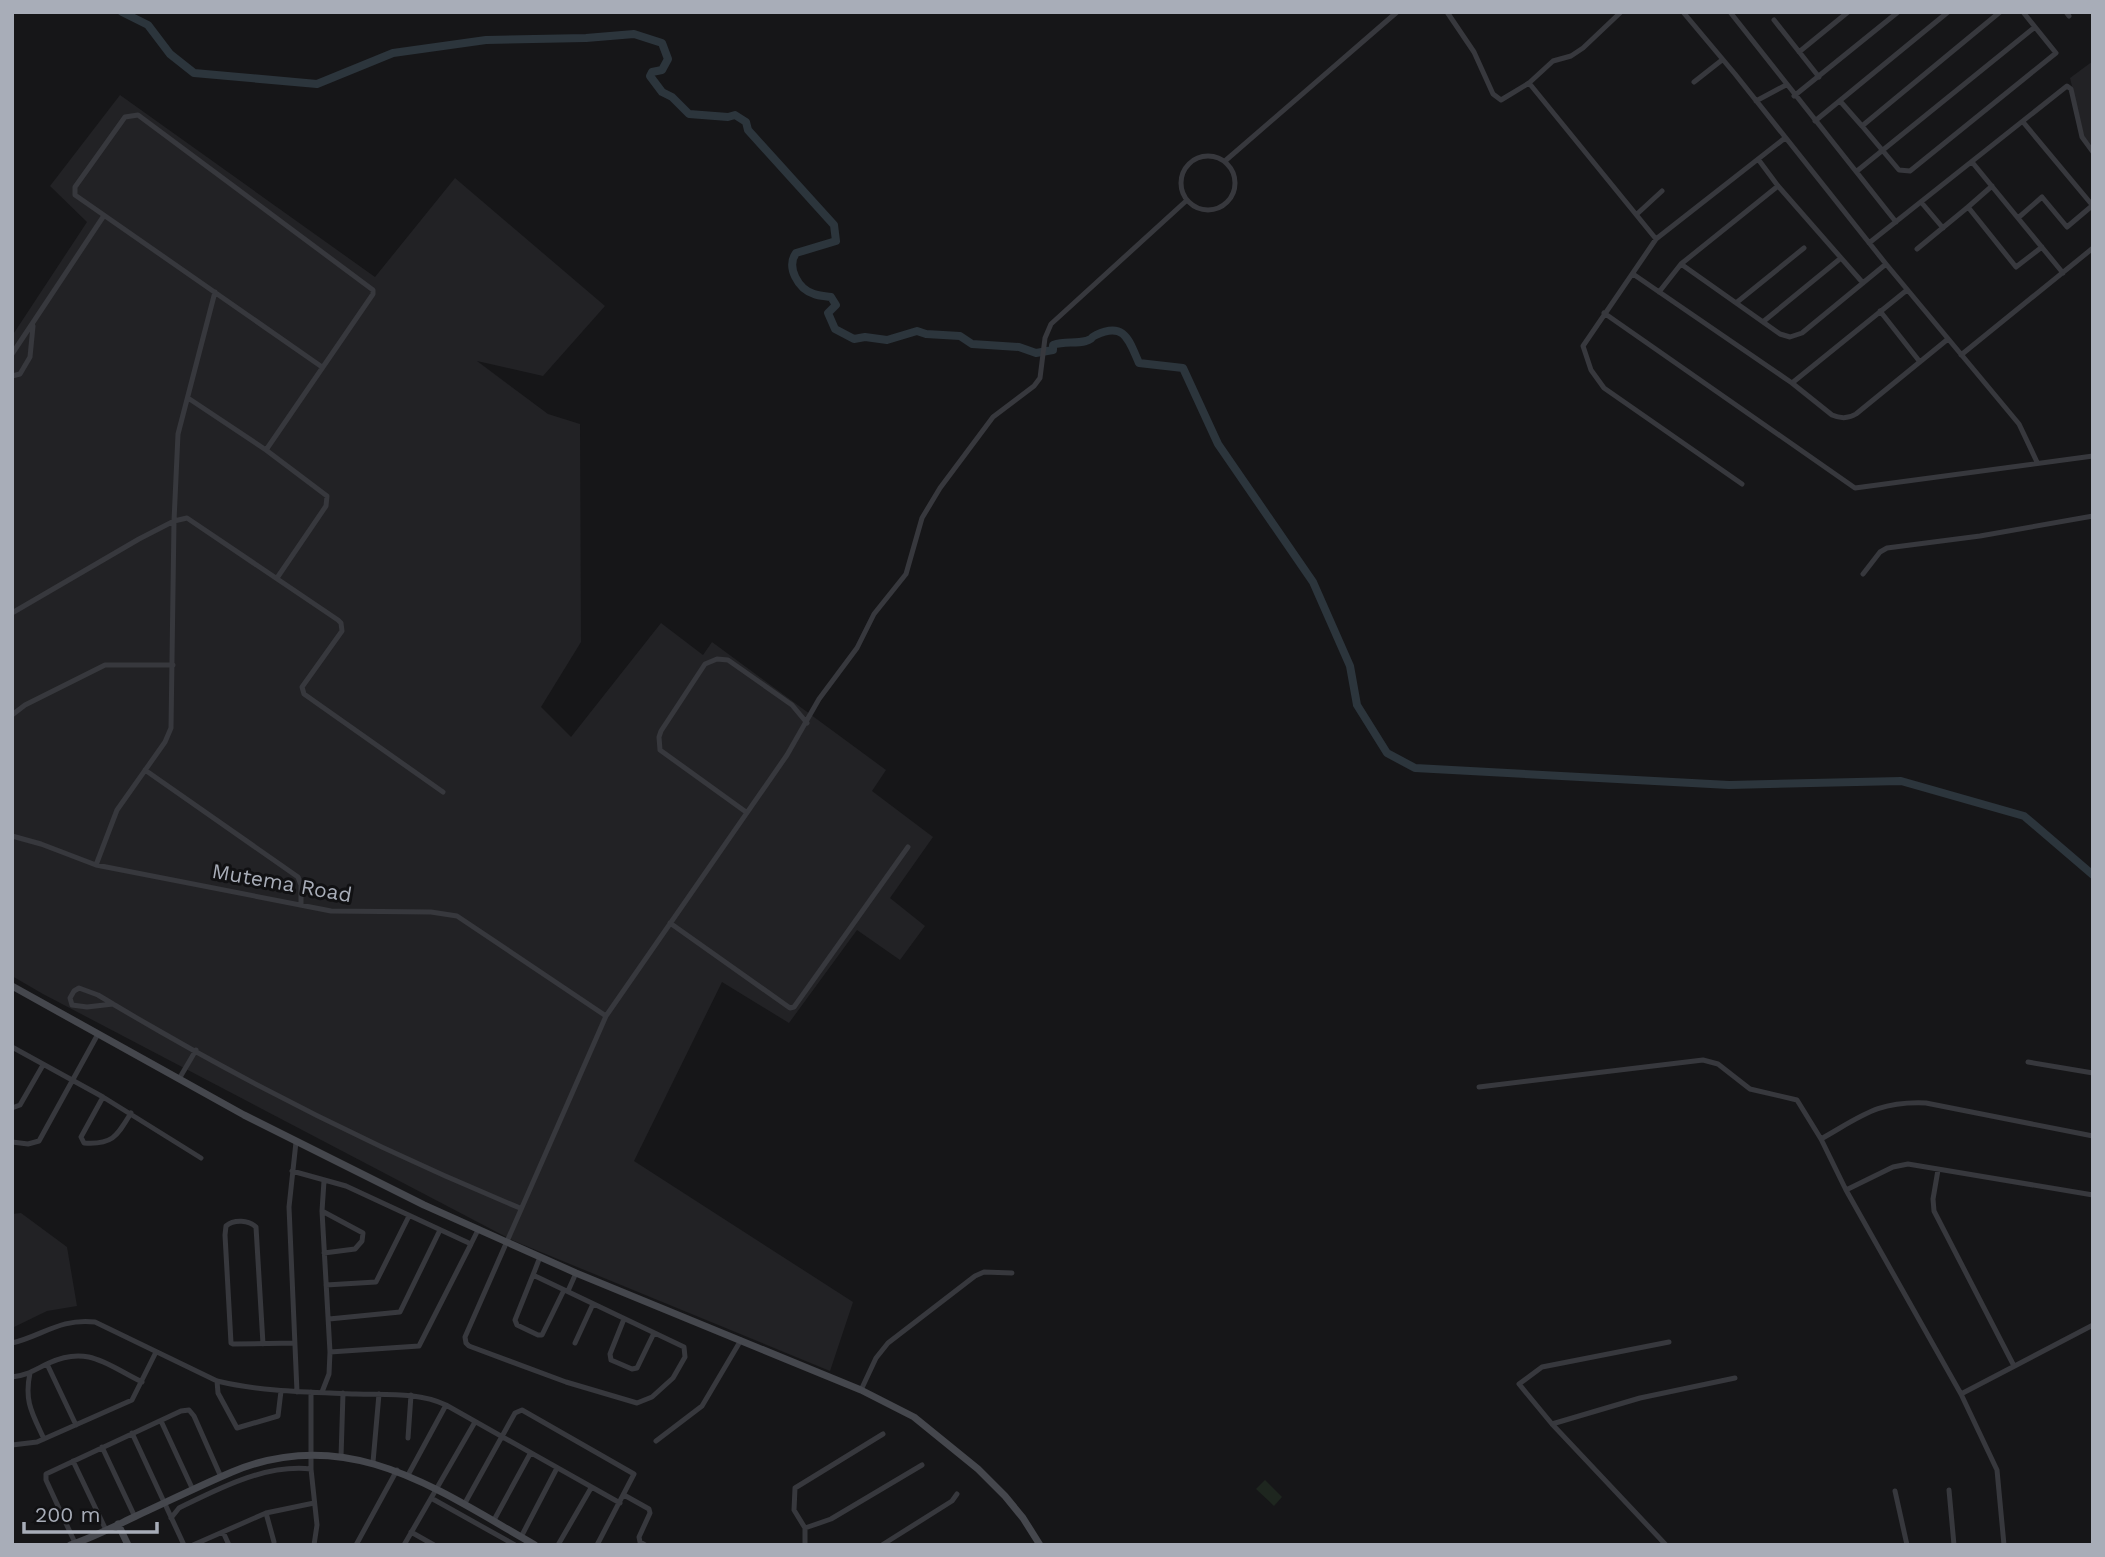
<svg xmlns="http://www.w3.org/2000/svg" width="2105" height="1557" font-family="'Work Sans',sans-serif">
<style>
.built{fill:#222225}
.green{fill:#1e261f}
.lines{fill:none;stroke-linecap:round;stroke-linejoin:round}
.river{stroke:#2c353c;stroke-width:8}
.street{stroke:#37383d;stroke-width:5}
.secondary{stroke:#45474d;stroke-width:7}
.labels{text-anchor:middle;stroke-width:6;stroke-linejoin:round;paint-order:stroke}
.street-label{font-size:21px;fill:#a8adb8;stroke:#111113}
</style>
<rect width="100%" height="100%" fill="#161618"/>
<path class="built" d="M2093 61V147L2084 137 2070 78Z
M120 95 375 277 455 178 605 306 543 376 477 361 548 414 580 424 581 642 541 707 571 737 661 623 703 655 712 642 886 770 872 791 933 837 890 898 925 926 900 960 857 930 789 1023 722 982 634 1161 853 1302 830 1371 514 1241 43 994 12 976V336L87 222 50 186Z
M21 1213 67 1247 77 1306 47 1311 12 1328V1214Z"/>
<path class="green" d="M1265 1480 1282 1497 1274 1506 1256 1489Z"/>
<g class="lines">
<path class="river" d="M122 12 148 25 170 54 194 73 317 84 393 53 486 40 586 38 634 34 662 43 668 59 662 70 652 72 650 76 662 92 672 97 689 114 728 117 735 115 746 122 748 130 834 225 836 241 796 253C786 267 798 289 814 294 819 296 825 296 831 297L836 305 828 313 835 329 854 339 865 337 887 340 917 331 926 334 960 336 972 344 1019 347 1036 353 1053 350V345C1065 341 1074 344 1086 341 1095 338 1088 339 1096 335 1125 321 1129 341 1139 363L1183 368 1218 444 1313 582 1350 666 1357 705 1387 753 1415 768 1729 785 1901 781 2024 816 2093 875"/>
<path class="street" d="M1447 12 1474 52 1493 94 1501 100 1529 83 1553 61 1571 56 1583 48 1621 12
M1683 12 1735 74 1886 264 2019 424 2037 462
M1730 12 1896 222
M2066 12 2069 16
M1774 20 1819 77
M1799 52 1848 12
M1694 82 1722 60
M1529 83 1656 239
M1794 96 1898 12
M1756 101 1786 85
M1840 101 1862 126 2000 12
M1815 121 1948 12
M2023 122 2093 206
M1862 126 1899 170 1910 171 2056 53 2023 12
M1181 183a27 27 0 1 1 54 0a27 27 0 1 1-54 0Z
M1758 159 1778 186 1863 283
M1225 161 1397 12
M1972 162 2063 273
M1857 171 2035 27
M1992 186 1968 207 2016 267 2042 247
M1921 202 1943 228
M1637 214 1662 191
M2018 218 2042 197 2067 227 2093 205
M1869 243 2067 86 2071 89 2082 137 2093 152
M1917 249 1968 207
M1681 264 1780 334 1790 337 1802 333 1886 264
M1633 274 1792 383 1832 415C1841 419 1848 419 1856 414L1948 339
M1659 292 1681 264 1778 186
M1736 303 1804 248
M1880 311 1920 362
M1604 313 1855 488 2093 456
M1764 321 1841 258
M12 354 103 217
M1961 355 2093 248
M12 376 20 374 30 357 33 326
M1792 383 1907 290
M188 398 266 450 327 496 326 506 277 578
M266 450 373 294V290L138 115 125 117 75 187V195L322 367
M1742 484 1604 388 1591 370 1583 346 1656 239 1785 138
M1863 574 1880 552 1887 548 1980 536 2093 516
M12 613 139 539 174 521 187 518 338 620 341 623 342 631 302 687 304 694 443 792
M12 715 25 705 105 665H173
M145 770 298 877 301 885V905
M746 812 660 750 659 737 661 731 705 664 717 659 728 660 792 705 807 723
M12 836 41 844 96 865 331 911 431 912 457 916 606 1016
M96 865 117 810 165 742 171 728 174 521 178 434 215 292
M670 923 790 1008 794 1007 908 847
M113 1004 87 1007 72 1005 70 998 74 991 79 988 98 995C232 1076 375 1148 520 1208
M12 1047 103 1097 201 1158
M2028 1062 2093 1073
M179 1079 196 1050
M1479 1087 1703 1060 1718 1064 1750 1089 1797 1100 1821 1139 1846 1190 1961 1394 1997 1470 2004 1545
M103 1097 81 1137 84 1143C113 1145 117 1136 131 1113
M12 1108 20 1105 43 1065
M1821 1139C1862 1116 1877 1101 1926 1103L2093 1136
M12 1142 28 1144 39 1141 98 1034
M296 1142 289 1207 297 1392
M1938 1170 1933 1199 1934 1211 2014 1366
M292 1171 346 1186 471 1244 478 1230
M1846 1190 1893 1167 1908 1164 2093 1195
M322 1211 363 1233 362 1241 355 1249 324 1253
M540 1257 533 1275 684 1347 685 1357 673 1378 652 1397 637 1403 566 1382 469 1346 466 1343 465 1337 606 1016 787 755 819 699 857 648 874 614 906 574 922 518 940 488 993 417 1034 386 1040 378 1045 338 1051 324 1186 201
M533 1275 515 1320 517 1325 538 1335H542L564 1290
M326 1285 376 1282 409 1216
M568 1291 576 1273
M329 1319 400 1312 440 1230
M624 1319 610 1354 611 1360 632 1369 637 1368 654 1333
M12 1343C42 1336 60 1318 95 1322L217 1381C263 1392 309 1392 356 1394 387 1395 418 1392 446 1405L620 1503
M575 1343 593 1304
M263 1344 256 1227C249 1220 234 1219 226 1226L225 1235 231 1343 233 1344 295 1343
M330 1352 419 1346 471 1244
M47 1364 76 1425
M30 1373C24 1401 32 1413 44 1439
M12 1377C26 1376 36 1369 49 1363 88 1345 107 1365 142 1382
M217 1381 218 1393 237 1428 278 1416 281 1391
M861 1390 876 1358 888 1343 975 1276 984 1272 1012 1273
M311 1392V1469L317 1525 314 1545
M322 1392 329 1374 330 1352 322 1211 324 1181
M1961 1394 2093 1325
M161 1421 193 1490
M1552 1424 1640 1398 1735 1378
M132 1433 184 1545
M408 1438 411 1395
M656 1441 702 1406 741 1340
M12 1445 37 1442 132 1400 156 1352
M102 1447 135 1517
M341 1457 343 1393
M73 1461 106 1530
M373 1462 379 1394
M408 1475 446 1405
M1949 1490 1954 1545
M1895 1491 1907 1545
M624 1495 649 1509 650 1513 639 1537 640 1542 645 1545
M431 1498 515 1545
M465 1503 515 1413 522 1410 634 1474 597 1545
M266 1513 274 1542
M171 1518 179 1508C220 1488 265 1464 311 1469
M494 1520 530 1454
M805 1528 794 1510 795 1488 883 1434
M223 1532 229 1545
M411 1532 434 1545
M521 1537 557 1468
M76 1545 46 1480V1474L181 1411 189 1410 194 1416 221 1477
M193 1545 266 1513 314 1503
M356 1545 397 1470
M404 1545 475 1422
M558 1545 591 1488
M805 1545V1528L831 1519 922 1465
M882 1545 952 1501 957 1494
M1666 1545 1552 1424 1519 1384 1542 1367 1669 1342"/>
<path class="secondary" d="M12 986 244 1115 424 1205 576 1273 861 1390 914 1417 978 1469 1005 1496 1023 1518 1040 1545
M118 1524 128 1545
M70 1545C92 1538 113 1527 134 1517 167 1502 199 1486 232 1472 348 1423 438 1490 535 1545"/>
</g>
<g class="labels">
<g class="street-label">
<text transform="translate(282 883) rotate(10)" y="7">Mutema Road</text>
</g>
</g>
<rect width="2105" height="1557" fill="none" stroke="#a8adb8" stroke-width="28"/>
<path d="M24 1522v10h133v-10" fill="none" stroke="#a8adb8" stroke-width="3.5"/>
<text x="35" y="1522" font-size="21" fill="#a8adb8" stroke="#111113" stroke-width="5" paint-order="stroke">200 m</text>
</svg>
